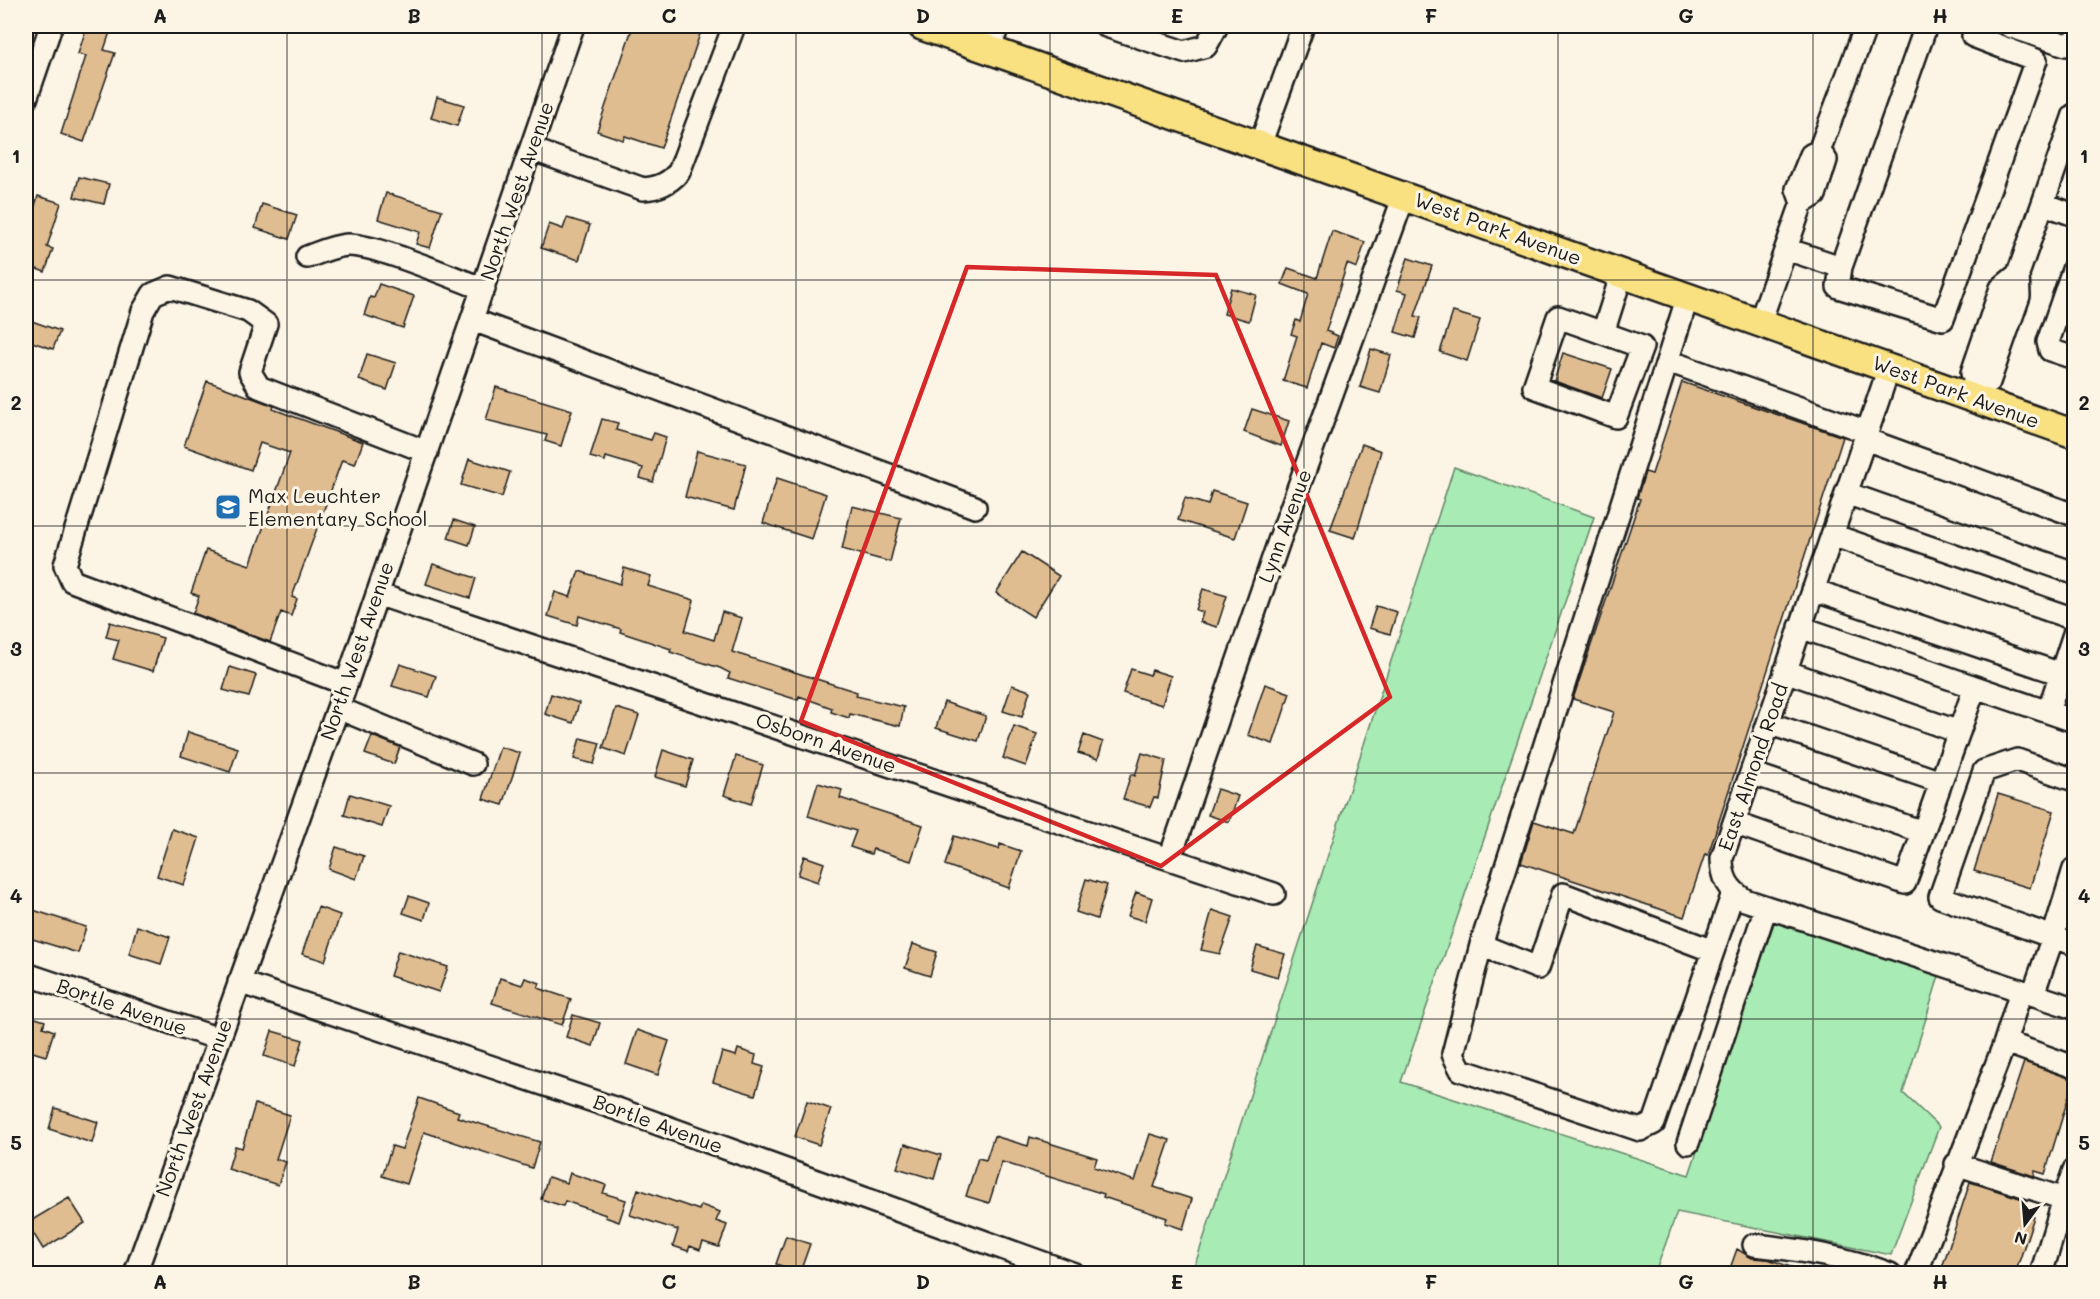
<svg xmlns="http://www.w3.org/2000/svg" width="2100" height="1299" font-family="Mali,sans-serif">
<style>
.green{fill:#a9ebb4;stroke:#628468;stroke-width:1.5}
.building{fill:#e0bd91;stroke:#1c1c1c;stroke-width:1.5}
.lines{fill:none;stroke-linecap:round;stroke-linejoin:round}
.minor-casing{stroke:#1c1c1c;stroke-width:26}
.major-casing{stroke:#1c1c1c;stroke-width:32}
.minor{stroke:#fcf5e5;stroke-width:21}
.major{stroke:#f9e181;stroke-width:27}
.marked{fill:none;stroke:#d62828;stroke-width:4.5;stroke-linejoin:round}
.grid{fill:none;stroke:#1c1c1c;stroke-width:1.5;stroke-opacity:0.55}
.labels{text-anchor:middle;stroke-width:6;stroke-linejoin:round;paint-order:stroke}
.street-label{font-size:20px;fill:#1c1c1c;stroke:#fcf5e5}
.poi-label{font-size:20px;fill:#1c1c1c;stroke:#fcf5e5;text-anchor:start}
.neatline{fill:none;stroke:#1c1c1c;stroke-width:2}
.grid-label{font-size:20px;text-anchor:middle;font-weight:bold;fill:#1c1c1c}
</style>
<rect width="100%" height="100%" fill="#fcf5e5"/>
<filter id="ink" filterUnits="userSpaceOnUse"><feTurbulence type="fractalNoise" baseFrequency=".0167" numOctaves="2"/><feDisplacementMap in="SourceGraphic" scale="12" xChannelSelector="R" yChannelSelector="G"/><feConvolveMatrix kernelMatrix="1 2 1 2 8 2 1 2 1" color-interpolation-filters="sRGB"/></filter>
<g filter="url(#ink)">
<path class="green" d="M1454 467 1594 517 1401 1082 1689 1175 1779 908 1943 963 1903 1093 1939 1127 1891 1255 1677 1212 1655 1273 1192 1274Z"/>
<path class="building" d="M87 26 110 32 104 50 115 53 84 142 61 134 86 56 78 54Z
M633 26H685L701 31 661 148 625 136 623 140 597 131Z
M437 97 464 105 457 126 431 118Z
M79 177 109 184 104 204 74 197Z
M386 193 442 210 430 248 416 244 420 232 378 219Z
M38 196 61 203 47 247 53 249 45 272 26 265V235Z
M262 204 297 215 289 239 255 228Z
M567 218 590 225 579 260 541 248 549 224 563 229Z
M1332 231 1365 242 1357 268 1347 264 1326 331 1338 336 1334 348 1321 343 1307 388 1283 381 1297 336 1291 334 1296 320 1300 322 1308 294 1282 284 1288 268 1317 278Z
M1408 258 1432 266 1415 316 1421 317 1415 338 1395 332 1407 293 1397 290Z
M379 284 414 296 403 328 364 315 370 297 374 298Z
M1231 288 1256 295 1249 321 1224 314Z
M1453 312 1480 320 1467 361 1440 352Z
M26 319 60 331 53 349 26 340Z
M1371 349 1391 355 1380 393 1360 387Z
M1563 353 1612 369 1602 398 1554 381Z
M367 354 396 363 387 390 359 380Z
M207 381 274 406 273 409 363 442 355 464 342 460 292 597 297 599 291 616 281 612 270 642 193 613 199 596 191 593 206 550 250 565 290 453 260 443 251 470 184 446Z
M1682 382 1843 437 1708 855 1705 854 1684 917 1521 863 1534 821 1574 834 1614 712 1573 699 1640 499 1637 498 1645 472 1652 474Z
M496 387 572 410 561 446 545 441 547 435 486 420Z
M1252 409 1289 421 1281 446 1244 432Z
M602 419 618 423 616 430 651 440 654 433 666 437 653 482 640 478 643 468 606 457 605 461 590 457Z
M1362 444 1381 451 1355 538 1330 530Z
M697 451 746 464 734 510 685 497Z
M469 459 510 472 502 497 461 485Z
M777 478 826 494 812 539 763 523Z
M1212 491 1247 502 1235 538 1178 520 1185 498 1208 505Z
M852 506 901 518 890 562 842 549Z
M454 520 475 527 469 545 448 538Z
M1022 552 1059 576 1033 617 996 593Z
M433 564 476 578 470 598 426 584Z
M624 568 651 576 648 586 694 600 685 631 714 640 722 612 742 618 732 652 857 692 856 696 904 707 900 726 850 714 849 718 831 712 832 708 799 696 798 700 728 678 730 673 720 668 670 652 671 649 620 632 621 629 579 616 577 625 548 616 555 592 570 597 579 571 620 584Z
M1203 589 1227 596 1217 627 1200 622 1203 612 1196 610Z
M1376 606 1397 612 1390 634 1369 628Z
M110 622 163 638 153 671 113 659 119 640 106 637Z
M400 664 436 676 429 697 392 686Z
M230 667 256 675 249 697 223 690Z
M1131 669 1150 675 1152 670 1171 676 1162 705 1123 693Z
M1265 684 1290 693 1273 744 1248 735Z
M1012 685 1030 691 1022 717 1003 711Z
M551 694 579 703 573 723 545 714Z
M944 702 986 716 978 741 936 728Z
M616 708 639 715 626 756 603 748Z
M1014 726 1037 734 1026 766 1003 758Z
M188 732 238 748 230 772 181 756Z
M1084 735 1103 742 1098 759 1078 753Z
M372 736 400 747 394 764 365 754Z
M580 738 600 743 594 764 574 759Z
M500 747 520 753 503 805 483 799Z
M663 750 693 760 685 786 655 777Z
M1142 753 1166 760 1158 798 1154 797 1150 807 1123 799 1131 774 1135 776Z
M736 756 763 765 751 804 724 795Z
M818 783 842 790 840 798 923 825 911 861 873 849 871 854 850 847 856 831 808 816Z
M1217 789 1238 796 1229 822 1208 815Z
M350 794 389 806 382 827 344 815Z
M1998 794 2054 811 2030 888 1974 871Z
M172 829 199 838 184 885 157 876Z
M954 836 999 849 1000 844 1021 851 1009 888 945 865Z
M336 847 364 856 356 879 329 869Z
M804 856 824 863 818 882 798 875Z
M1086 879 1107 885 1097 919 1076 912Z
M1136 892 1152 898 1145 921 1128 916Z
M409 896 429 903 424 920 403 913Z
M318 907 340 915 325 961 302 954Z
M33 910 86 927 78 953 26 937Z
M1212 910 1233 917 1220 954 1201 950Z
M137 926 170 937 161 964 129 954Z
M913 944 937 952 930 976 905 968Z
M1257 946 1285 954 1278 977 1250 969Z
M398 951 448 967 439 992 390 976Z
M500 978 522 985 525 978 540 983 538 988 571 999 562 1025 492 1003Z
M26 1015 45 1021 43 1027 54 1031 46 1056 26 1050Z
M573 1015 600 1023 593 1046 566 1037Z
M637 1030 669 1041 658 1075 626 1064Z
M272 1031 303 1040 295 1066 264 1056Z
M738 1049 756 1055 754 1064 764 1067 755 1095 713 1082 722 1052 736 1056Z
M2024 1062 2074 1079 2045 1174 2035 1171 2034 1176 1991 1162Z
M419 1098 459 1112 457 1117 540 1142 532 1168 424 1132 407 1184 382 1176 392 1146 402 1149Z
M807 1101 831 1109 819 1145 795 1137Z
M255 1104 290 1115 276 1159 286 1162 278 1185 228 1169 235 1146 242 1148Z
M55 1108 98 1122 92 1143 49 1129Z
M1150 1134 1170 1140 1154 1187 1192 1199 1183 1229 1165 1223 1167 1218 1103 1197 1104 1194 1002 1162 989 1203 966 1196 978 1158 986 1160 994 1136 1028 1146 1030 1137 1097 1158 1094 1167 1135 1181Z
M905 1144 941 1155 934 1179 897 1168Z
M570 1173 606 1185 603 1193 626 1200 619 1222 605 1217 606 1215 565 1201 563 1206 541 1199 548 1177 567 1183Z
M1970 1182 2026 1200 2022 1212 2034 1217 2015 1274H1940Z
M638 1189 699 1210 701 1205 720 1212 716 1221 727 1225 719 1247 703 1242 700 1250 690 1246 688 1251 673 1246 678 1230 630 1215Z
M69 1198 85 1223 43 1249 27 1223Z
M786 1236 810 1244 800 1272 776 1264Z
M1737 1249 1752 1258 1768 1259 1802 1271 1801 1274H1728Z"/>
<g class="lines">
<g class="minor-casing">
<path id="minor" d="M1106 26 1184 52 1206 46 1217 26
M2009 26 2066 45 2073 41
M989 50 998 26
M26 99 51 26
M1260 145 1303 26
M531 149 643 189C659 188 669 183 679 172L734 26
M1802 203 1815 195 1826 160 1819 151
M2044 204 2074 215
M1786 249 1841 267 1838 287 1943 319 2036 60 1973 36 1977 26
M307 257C321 252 333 246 347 245 376 244 453 278 484 289
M1841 267 1926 26
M2074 267 2048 342 2050 350 2074 358
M1688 296 1481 945 1453 1054 1461 1070 1640 1130 1654 1123 1733 893
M473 320 975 507
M1760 322 1802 203 1797 189 1811 155 1819 151 1866 26
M1603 333 1558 317 1534 387 1616 417 1642 347 1603 333 1622 273
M1668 361 1867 432
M1889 368 1722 858C1722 878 1728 889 1745 900L2074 1008
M1978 387 1972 373 2001 288 2018 274 2074 115
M1973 397 1978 387 1989 382 2019 296 2018 274
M1865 439 2074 515
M1846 493 2074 573
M1832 535 2074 619
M1813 590 2061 674
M377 594 1274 894
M1800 627 1975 687
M2074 634 2048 712 2074 721
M1785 671 1959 732
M346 684 72 581 65 565 143 311 153 294 170 287 248 311 266 324 250 372 259 387 427 452
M338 708 473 764
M1768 723 1941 782
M1751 773 1923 832
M1734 823 1905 883 1975 687 2048 712
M1170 858 1279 541 1404 196
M2074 869 2053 937 2074 944
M1481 945 1538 968 1563 894 1713 951
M26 974 219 1039
M239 982 617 1109 1074 1274
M2033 994 2053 937 1940 897 1984 771 2017 760 2074 780
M2005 1042 2074 1067
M1688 1143 1766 907
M1956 1164 2064 1199 2074 1170
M1754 1245C1801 1250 1846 1257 1890 1274
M135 1274 338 708 573 26
M1916 1274 2005 1042 2021 991
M2041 1274 2064 1199 2074 1202"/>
</g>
<g class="major-casing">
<path id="major" d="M922 26 2074 434"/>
</g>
<use href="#minor" class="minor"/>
<use href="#major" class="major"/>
</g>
</g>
<path class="marked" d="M967 267 1216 275 1390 697 1161 866 801 721Z"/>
<path class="grid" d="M287 26V1274M542 26V1274M796 26V1274M1050 26V1274M1304 26V1274M1558 26V1274M1813 26V1274M26 280H2074M26 526H2074M26 773H2074M26 1019H2074"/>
<defs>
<g id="school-square" transform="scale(1.35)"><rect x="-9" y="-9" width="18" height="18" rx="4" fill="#1f6fb2" stroke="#fcf5e5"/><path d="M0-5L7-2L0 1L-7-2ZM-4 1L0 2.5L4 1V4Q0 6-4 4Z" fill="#fff"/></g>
</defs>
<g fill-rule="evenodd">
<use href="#school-square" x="228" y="507"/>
</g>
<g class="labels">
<g class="street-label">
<text transform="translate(517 191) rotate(-71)" y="7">North West Avenue</text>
<text transform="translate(1498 229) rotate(20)" y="7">West Park Avenue</text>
<text transform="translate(1956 392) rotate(20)" y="7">West Park Avenue</text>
<text transform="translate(1285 526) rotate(-70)" y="7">Lynn Avenue</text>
<text transform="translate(357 651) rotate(-71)" y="7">North West Avenue</text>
<text transform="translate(826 743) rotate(19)" y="7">Osborn Avenue</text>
<text transform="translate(1753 767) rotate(-71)" y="7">East Almond Road</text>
<text transform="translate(122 1007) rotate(19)" y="7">Bortle Avenue</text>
<text transform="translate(194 1108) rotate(-70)" y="7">North West Avenue</text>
<text transform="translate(658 1124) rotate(20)" y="7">Bortle Avenue</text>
</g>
<g class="poi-label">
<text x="248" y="503">Max Leuchter<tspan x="248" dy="23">Elementary School</tspan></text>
</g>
</g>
<rect width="2100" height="1299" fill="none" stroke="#fcf5e5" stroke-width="66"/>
<g transform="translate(2025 1224) rotate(196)" stroke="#fcf5e5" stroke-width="4.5" paint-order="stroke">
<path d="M0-4.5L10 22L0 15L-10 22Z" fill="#1c1c1c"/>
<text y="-9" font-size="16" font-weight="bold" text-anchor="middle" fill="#1c1c1c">N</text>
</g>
<rect x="33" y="33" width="2034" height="1233" class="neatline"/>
<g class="grid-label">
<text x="160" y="23">A</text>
<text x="414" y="23">B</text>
<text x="669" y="23">C</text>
<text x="923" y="23">D</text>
<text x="1177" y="23">E</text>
<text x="1431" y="23">F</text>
<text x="1686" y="23">G</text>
<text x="1940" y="23">H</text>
<text x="16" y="163">1</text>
<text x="2084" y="163">1</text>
<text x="16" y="410">2</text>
<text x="2084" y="410">2</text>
<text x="16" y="656">3</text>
<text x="2084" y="656">3</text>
<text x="16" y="903">4</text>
<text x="2084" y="903">4</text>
<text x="16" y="1150">5</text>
<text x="2084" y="1150">5</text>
<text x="160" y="1289">A</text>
<text x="414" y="1289">B</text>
<text x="669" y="1289">C</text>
<text x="923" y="1289">D</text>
<text x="1177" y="1289">E</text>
<text x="1431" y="1289">F</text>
<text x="1686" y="1289">G</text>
<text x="1940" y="1289">H</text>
</g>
</svg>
